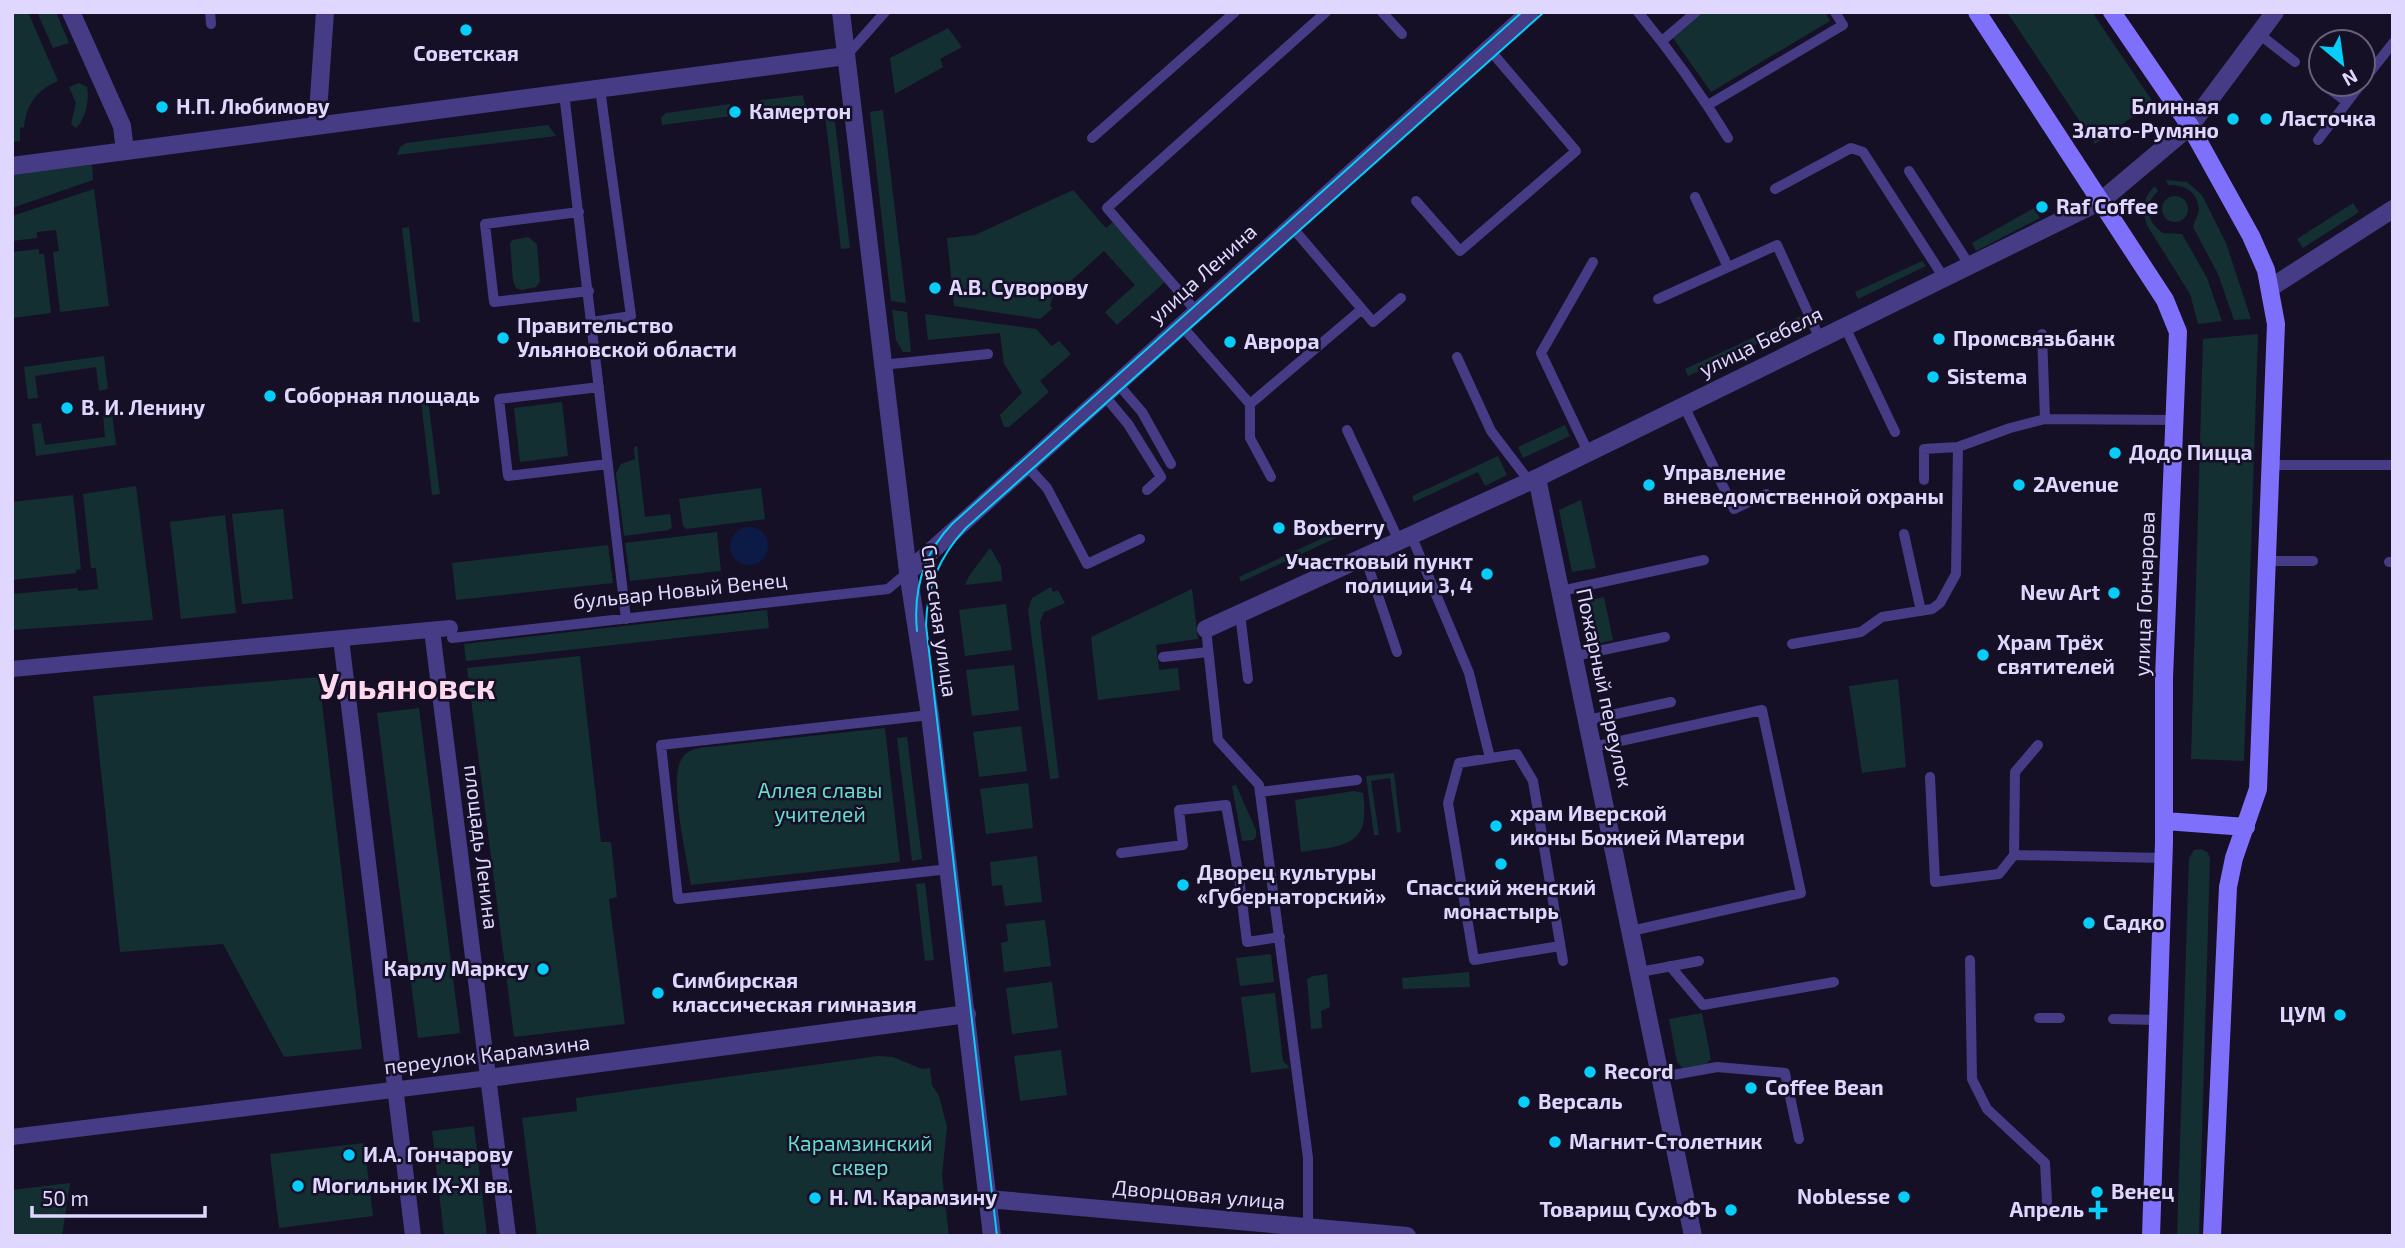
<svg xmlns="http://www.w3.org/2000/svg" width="2405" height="1248" font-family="'Exo 2',sans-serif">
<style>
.green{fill:#132f31}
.water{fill:#0b1b45}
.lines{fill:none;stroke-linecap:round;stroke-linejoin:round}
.service{stroke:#453c85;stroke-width:10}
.pedestrian{stroke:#453c85;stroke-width:16}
.minor{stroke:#453c85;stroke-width:18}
.tertiary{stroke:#453c85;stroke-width:18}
.secondary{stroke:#7f70fc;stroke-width:18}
.tram{stroke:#07cdfa;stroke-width:2}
.poi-dot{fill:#07cdfa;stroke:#161027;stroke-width:2.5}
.labels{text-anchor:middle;stroke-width:5;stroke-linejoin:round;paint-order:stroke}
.poi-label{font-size:21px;font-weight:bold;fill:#dfd7fe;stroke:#161027;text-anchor:start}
.street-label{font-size:21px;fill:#dfd7fe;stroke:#161027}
.park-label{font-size:21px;fill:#63deca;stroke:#161027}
.town-label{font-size:35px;font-weight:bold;fill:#fed9ed;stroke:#161027}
</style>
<rect width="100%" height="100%" fill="#161027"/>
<path class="green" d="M12 12H28L58 81C37 90 26 104 24 128L20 127V141L12 142Z
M42 12H56L69 43 53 48 38 14Z
M1704 12H1825L1830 21 1711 92 1673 38Z
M2007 12H2092L2153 102 2095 144Z
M948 28 962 47 940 59 943 67 895 94 890 58Z
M79 83 87 87C90 99 85 120 76 128L71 124 76 103 69 87Z
M803 95 805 106 751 113 753 106 761 100Z
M730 104 732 116 662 125 661 118 666 113Z
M883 110 906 303 891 301 870 112Z
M834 114 850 248 841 249 825 115Z
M548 125 556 136 397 155 400 147 406 143Z
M92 165 93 180 12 208V174Z
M2166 180 2187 182 2202 195 2226 243 2251 319 2234 320 2218 274 2193 227 2199 210C2198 193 2186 184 2168 185Z
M2155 186 2158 191C2143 204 2147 223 2163 233L2182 234 2207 278 2222 321 2198 324 2190 294 2148 227C2141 212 2142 198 2155 186Z
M94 189 109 306 60 312 53 252 59 251 56 230 37 232V238L12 241V216Z
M1073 190 1106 228 1113 222 1166 281 1117 325 1105 312 1135 285 1104 251 1052 298 1050 306 1053 308 1040 319 954 306 947 238 975 235Z
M2162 209a13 13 0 1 1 26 0a13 13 0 1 1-26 0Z
M2353 203 2359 212 2303 248 2297 239Z
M2034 208 2040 218 1976 251 1972 243Z
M409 227 420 322H413L402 228Z
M528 237 537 244 540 282 536 287 522 290 516 288 513 281 510 243 513 240Z
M39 249V254H44L51 313 12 318V252Z
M1922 261 1926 266 1858 299 1855 292Z
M892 310 907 312 911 352H903L896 340Z
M925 314 1036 329 1052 346 1059 341 1071 354 1040 381 1049 392 1009 427H1004L1000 415 1022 393 1004 364 1000 333 928 340Z
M1801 316 1804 322 1688 376 1685 369Z
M2258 334 2244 761 2191 759 2203 339Z
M104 356 108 389 99 391 96 367 35 376 38 398 28 399 24 367Z
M428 400 440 494 432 495 421 401Z
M562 402 568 456 520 462 514 408Z
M112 413 116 445 36 456 32 424 41 423 45 445 105 437 103 415Z
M1565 425 1570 436 1523 458 1518 447Z
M637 446 645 517 670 514 672 527 669 530 624 536 616 473 621 464 635 459 634 447Z
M1498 456 1507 475 1485 486 1478 472 1414 502 1412 496Z
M136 486 153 620 12 630V594L78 588V591L98 589 96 568H91L83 494Z
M761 488 765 519 686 529 683 526 679 499Z
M73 495 81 569 76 570V573L12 580V502Z
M1581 500 1596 568 1572 572 1559 510Z
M283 509 293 599 242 604 232 514Z
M225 515 236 613 181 619 170 522Z
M1338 531 1340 536 1241 582 1239 577Z
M717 532 721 571 630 581 625 543Z
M608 545 613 583 456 600 452 563Z
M990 548 1001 566 1002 581 965 585 969 576Z
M1051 587 1053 592 1058 590 1065 603 1044 612 1040 622 1059 778 1050 779 1028 610 1032 598Z
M1192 589 1198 639 1156 645 1159 670 1178 668 1180 690 1098 700 1091 637Z
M1604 597 1613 640 1588 646 1578 603Z
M1006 604 1012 650 965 656 959 610Z
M767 610 769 628 466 661 464 644Z
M580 656 601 842H611L617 897 609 899 625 1024 514 1037 467 668Z
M1014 665 1019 710 972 716 966 670Z
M319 677 362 1049 284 1057 223 944 120 952 93 696Z
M1898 679 1906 767 1862 773 1849 686Z
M419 708 460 1033 418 1038 377 713Z
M1021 726 1027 771 979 777 973 732Z
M885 728 900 862 691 885C687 858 669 782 681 760 685 752 691 750 699 748Z
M907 737 922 859 912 861 897 738Z
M1394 773 1401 832 1397 833 1390 778 1371 781 1379 835H1374L1366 776Z
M1028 783 1033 828 986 834 980 789Z
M1236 785 1256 830V837L1253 840 1242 841 1232 786Z
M1354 791 1363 793C1371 848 1344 845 1301 852L1295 800Z
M2201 849 2207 852 2210 858 2199 1236H2177L2189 858 2194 850Z
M1037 856 1042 902 1005 906 1002 885 992 886 990 862Z
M925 883 934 960 925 961 916 884Z
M1045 920 1051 966 1004 972 1001 943 1008 941 1006 924Z
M1271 954 1274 982 1240 986 1236 958Z
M1469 972 1470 987 1403 989 1402 978Z
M1327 974 1330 1007 1321 1011 1322 1028 1311 1029 1307 979 1313 976Z
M1052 982 1058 1028 1012 1034 1006 988Z
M1275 993 1283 1061 1290 1068 1251 1073 1241 997Z
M1702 1013 1711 1059 1706 1064 1683 1068 1677 1062 1669 1019Z
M1061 1050 1067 1095 1020 1101 1014 1056Z
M878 1056 893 1057 922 1069 930 1068 932 1085 939 1096 947 1127 942 1175 949 1236H537L522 1118 577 1111 576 1098Z
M474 1126 487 1236H444L432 1131Z
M364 1143 373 1216 279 1228 270 1154Z
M70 1183 62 1236H12V1190Z"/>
<path class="water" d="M730 546a19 19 0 1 1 38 0a19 19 0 1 1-38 0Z"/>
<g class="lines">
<path class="service" d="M210 12 211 24
M1382 12 1402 34
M1638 12C1671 52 1701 94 1728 138
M2259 34 2295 62
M1662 41 1696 12
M846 56 885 12
M2363 81 2393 43
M2323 84 2347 102
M564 93 626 619
M1708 105 1843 25 1835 12
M1092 138 1235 12
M2318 140 2361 84
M1909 171 1970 266
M1775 189 1851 148 1863 152 1944 278
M1695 197 1728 267
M1416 201 1460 251 1576 151 1489 49
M579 212 485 224 494 302 589 291
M1291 226 1373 322 1401 298
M1658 299 1777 245 1820 339
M1196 311 1107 208 1326 12
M592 322 631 316 600 89
M1180 324 1250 404 1362 309
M1845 327 1895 432
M2042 334 2045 419
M1457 357 1491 431 1529 481
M882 365 988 354
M1116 382 1142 412 1171 464
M599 387 499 399 508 476 608 464
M1103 394 1128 424 1161 477 1147 490
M1250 404V438L1271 477
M1684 406 1734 509 1766 494
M1347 430 1399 541
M1588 452 1541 353 1593 262
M1025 464 1047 488 1087 564 1140 539
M2269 465H2393
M1924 480V449L1958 447
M1904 534 1921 611
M1411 535 1469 673 1490 758
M1365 557 1397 652
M2266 561H2313
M2389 562H2393
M1561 591 1704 560
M1240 614 1248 679
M1206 629 1218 740 1259 785 1308 1158V1227
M452 638 888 589 908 572
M1792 644 1861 632 1882 617 1932 609 1940 603 1956 574 1958 447 2010 428 2045 419 2175 420
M1574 656 1665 637
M1163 657 1208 652
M930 715 661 745 678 899 949 869
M1588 720 1671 702
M2038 745 2015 772 2014 855 2164 858
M1593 747 1762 710 1801 893 1631 931
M1930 777 1935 882 1999 874 2014 855
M1260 792 1357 780
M1121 853 1183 845 1179 810 1226 805 1239 877 1247 942 1280 937
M1560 946 1474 960 1448 803 1459 763 1517 754 1533 781 1563 961
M1970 960 1972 1079 1987 1109 2045 1163 2047 1202
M1670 966 1703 1005 1834 982
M1640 972 1699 961
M2039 1018H2060
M2113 1019 2158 1020
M1662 1077 1717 1067 1785 1073 1799 1139"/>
<path class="pedestrian" d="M432 630 508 1236
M341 639 413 1236
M12 669 450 628
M12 1137 489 1078"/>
<path class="minor" d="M71 12 122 126 125 151
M317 126 325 12
M12 166 846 56
M2270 288 2393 209
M1537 478 1693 1236
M1206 629 1537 478 2101 201 2190 126 2275 12
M489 1078 967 1014
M988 1199 1407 1236"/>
<path class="tertiary" d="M841 12 908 572 930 715 992 1236
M908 572 1530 12"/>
<path class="secondary" d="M1977 12 2165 300 2178 332 2164 678V842L2151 1236
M2112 12 2190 126 2251 236 2266 270 2276 324 2258 789 2234 858 2228 887 2212 1236
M2165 821 2246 827"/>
<path class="tram" d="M917 631C913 590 923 554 952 524L1522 12
M997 1236 926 625C927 586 939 557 966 528L1544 12"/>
</g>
<g class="poi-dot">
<circle cx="466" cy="30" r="7"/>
<circle cx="162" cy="107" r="7"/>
<circle cx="735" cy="112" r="7"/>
<circle cx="2233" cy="119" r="7"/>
<circle cx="2266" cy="119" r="7"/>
<circle cx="2042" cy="207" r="7"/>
<circle cx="935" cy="288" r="7"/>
<circle cx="503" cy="338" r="7"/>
<circle cx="1939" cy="339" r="7"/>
<circle cx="1230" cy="342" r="7"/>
<circle cx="1933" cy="377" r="7"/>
<circle cx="270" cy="396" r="7"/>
<circle cx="67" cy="408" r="7"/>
<circle cx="2115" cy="453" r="7"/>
<circle cx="1649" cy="485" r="7"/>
<circle cx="2019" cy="485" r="7"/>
<circle cx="1279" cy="528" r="7"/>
<circle cx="1487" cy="574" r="7"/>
<circle cx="2114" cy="593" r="7"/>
<circle cx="1983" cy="655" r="7"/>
<circle cx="1496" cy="826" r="7"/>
<circle cx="1501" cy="864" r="7"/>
<circle cx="1183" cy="885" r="7"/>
<circle cx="2089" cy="923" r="7"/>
<circle cx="543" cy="969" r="7"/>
<circle cx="658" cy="993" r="7"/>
<circle cx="2340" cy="1015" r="7"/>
<circle cx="1590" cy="1072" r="7"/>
<circle cx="1751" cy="1088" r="7"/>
<circle cx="1524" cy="1102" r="7"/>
<circle cx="1555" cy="1142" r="7"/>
<circle cx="349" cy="1155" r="7"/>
<circle cx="298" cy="1186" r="7"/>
<circle cx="2097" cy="1192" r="7"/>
<circle cx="1904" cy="1197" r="7"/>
<circle cx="815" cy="1198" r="7"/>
<circle cx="1731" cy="1210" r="7"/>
<path d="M2094.5 1199.5h7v7h7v7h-7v7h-7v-7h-7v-7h7z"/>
</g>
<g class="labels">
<g class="poi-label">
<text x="466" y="61" text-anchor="middle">Советская</text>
<text x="176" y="114">Н.П. Любимову</text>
<text x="2219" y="114" text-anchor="end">Блинная<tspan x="2219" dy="24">Злато-Румяно</tspan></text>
<text x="749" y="119">Камертон</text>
<text x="2280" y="126">Ласточка</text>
<text x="2056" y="214">Raf Coffee</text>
<text x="949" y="295">А.В. Суворову</text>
<text x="517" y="333">Правительство<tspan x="517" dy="24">Ульяновской области</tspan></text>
<text x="1953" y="346">Промсвязьбанк</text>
<text x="1244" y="349">Аврора</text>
<text x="1947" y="384">Sistema</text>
<text x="284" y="403">Соборная площадь</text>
<text x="81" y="415">В. И. Ленину</text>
<text x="2129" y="460">Додо Пицца</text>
<text x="1663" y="480">Управление<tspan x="1663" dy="24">вневедомственной охраны</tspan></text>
<text x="2033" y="492">2Avenue</text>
<text x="1293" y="535">Boxberry</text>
<text x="1473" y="569" text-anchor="end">Участковый пункт<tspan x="1473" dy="24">полиции 3, 4</tspan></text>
<text x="2100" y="600" text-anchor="end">New Art</text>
<text x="1997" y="650">Храм Трёх<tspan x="1997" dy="24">святителей</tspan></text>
<text x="1510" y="821">храм Иверской<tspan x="1510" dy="24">иконы Божией Матери</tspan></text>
<text x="1197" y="880">Дворец культуры<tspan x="1197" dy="24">«Губернаторский»</tspan></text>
<text x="1501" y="895" text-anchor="middle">Спасский женский<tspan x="1501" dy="24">монастырь</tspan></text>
<text x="2103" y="930">Садко</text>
<text x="529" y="976" text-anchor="end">Карлу Марксу</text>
<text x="672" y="988">Симбирская<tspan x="672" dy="24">классическая гимназия</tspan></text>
<text x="2326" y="1022" text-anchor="end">ЦУМ</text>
<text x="1604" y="1079">Record</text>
<text x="1765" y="1095">Coffee Bean</text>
<text x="1538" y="1109">Версаль</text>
<text x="1569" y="1149">Магнит-Столетник</text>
<text x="363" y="1162">И.А. Гончарову</text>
<text x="312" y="1193">Могильник IX-XI вв.</text>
<text x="2111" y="1199">Венец</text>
<text x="1890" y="1204" text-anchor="end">Noblesse</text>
<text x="829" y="1205">Н. М. Карамзину</text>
<text x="1717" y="1217" text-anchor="end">Товарищ СухоФЪ</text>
<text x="2084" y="1217" text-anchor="end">Апрель</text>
</g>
<g class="street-label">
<text transform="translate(1203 274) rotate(-42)" y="7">улица Ленина</text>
<text transform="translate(1761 342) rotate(-26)" y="7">улица Бебеля</text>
<text transform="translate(680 591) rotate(-6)" y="7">бульвар Новый Венец</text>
<text transform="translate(2145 594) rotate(-88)" y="7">улица Гончарова</text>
<text transform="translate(939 621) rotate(82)" y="7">Спасская улица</text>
<text transform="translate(1604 688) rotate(78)" y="7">Пожарный переулок</text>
<text transform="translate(481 847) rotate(83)" y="7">площадь Ленина</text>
<text transform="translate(487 1055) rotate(-7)" y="7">переулок Карамзина</text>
<text transform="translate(1199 1195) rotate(5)" y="7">Дворцовая улица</text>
</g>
<g class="park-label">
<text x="820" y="798">Аллея славы<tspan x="820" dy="24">учителей</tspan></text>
<text x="860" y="1151">Карамзинский<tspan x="860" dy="24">сквер</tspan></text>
</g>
<g class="town-label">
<text x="407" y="699">Ульяновск</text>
</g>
</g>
<rect width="2405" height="1248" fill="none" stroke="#dfd7fe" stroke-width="28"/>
<g transform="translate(2342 63) rotate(151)"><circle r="33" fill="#161027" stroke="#66607d" stroke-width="2"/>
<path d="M0-5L12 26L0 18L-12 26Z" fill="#07cdfa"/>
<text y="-10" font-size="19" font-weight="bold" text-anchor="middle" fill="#dfd7fe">N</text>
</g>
<path d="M32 1206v10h173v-10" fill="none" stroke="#dfd7fe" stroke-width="3.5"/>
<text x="42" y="1206" font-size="21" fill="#dfd7fe" stroke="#161027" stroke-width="5" paint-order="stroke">50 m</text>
</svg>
